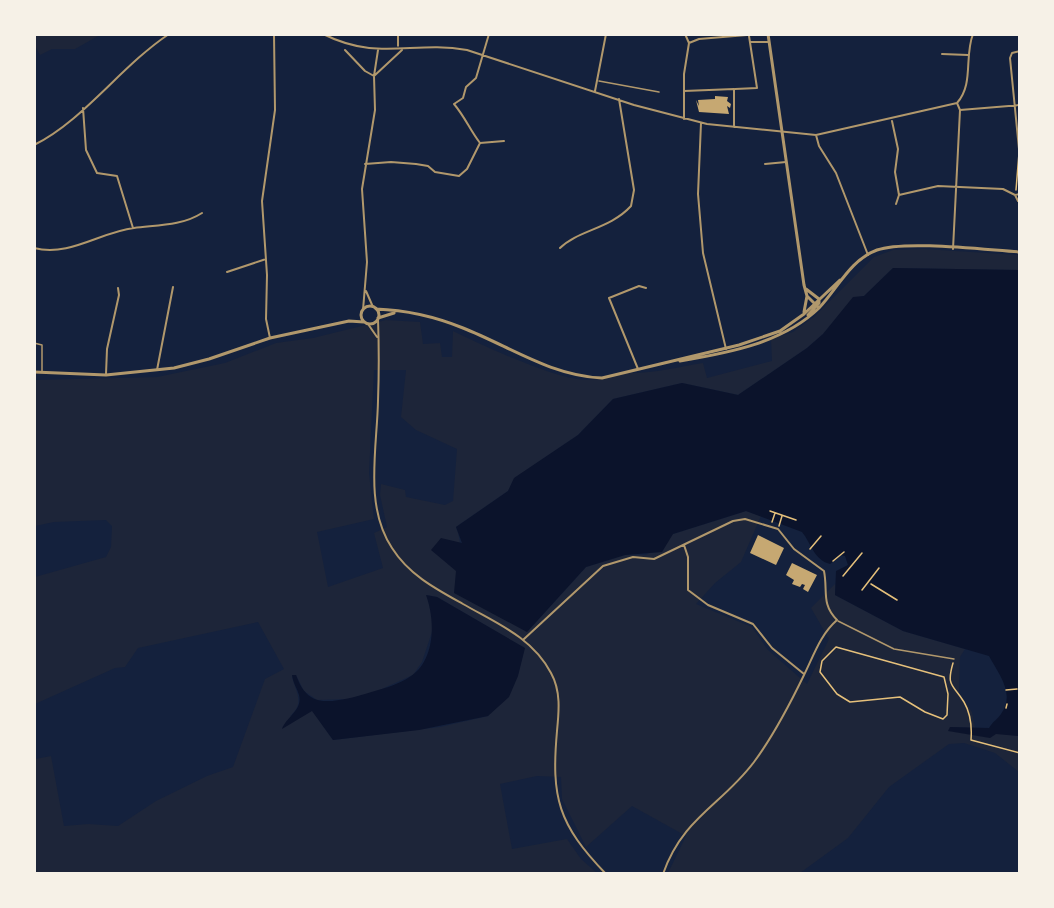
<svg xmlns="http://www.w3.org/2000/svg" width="1054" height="908" font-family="Georgia,serif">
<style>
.green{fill:#1d2539;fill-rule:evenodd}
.water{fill:#0b132b}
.building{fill:#c6a872}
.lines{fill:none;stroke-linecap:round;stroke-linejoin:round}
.path{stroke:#e5c07b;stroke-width:1.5}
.service{stroke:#b1986c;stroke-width:1.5}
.minor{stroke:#b1986c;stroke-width:2}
.tertiary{stroke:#b1986c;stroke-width:3}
</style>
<rect width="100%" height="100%" fill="#14213d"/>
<path class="green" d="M35 34H100V35L75 49H52L40 55 35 46Z
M924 249 1019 255V270L893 268 864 296 853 298 823 334 807 348 738 395 682 383 613 399 578 435 515 478 508 491 456 527C465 550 456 560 457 583L527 632 586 567 625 555H646L673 534 746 511 761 516 741 562 715 583 696 604 752 627 768 650 807 684 829 639 811 608 835 584V595L903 631 965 649 960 657 959 693 972 712 975 728 950 727 1019 736V772L995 753 964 743 949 744 889 787 848 838 800 873H668L686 836 632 806 586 847 562 799 561 777 537 776 500 784 512 849 567 839 581 859 597 873H35V759L51 756 64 826 88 824 118 826 156 801 207 776 233 767 265 679 284 669 258 622 138 648 125 667 115 668 35 704V577L106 557 111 547 112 526 106 520 54 522 35 526 34 380 157 377 225 363 276 343 313 338 386 320 420 322 423 344 440 343 442 357H452L453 331C482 345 560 382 590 380 604 379 617 373 631 373 655 373 678 367 703 363L707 378 772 361 771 339 793 332 815 316 874 257 893 250ZM374 370H406L401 417 416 430 457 449 453 501 445 505 406 497 405 490 381 484 380 495 387 527 374 533 383 568 328 587 317 532 374 519 369 473ZM427 595 437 597 524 648 488 716 440 727 333 740 312 710 290 716C306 703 295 691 292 676L296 675 304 691 317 700 349 699 375 692 413 675 422 662 434 626Z"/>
<path class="water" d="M893 268 1019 270V736L996 734 990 738 948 731 950 727 989 728C993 721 997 720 1001 714 1016 694 998 673 989 656L903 631 835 595 836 571 848 565 845 556 841 555 830 564C814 560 811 543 802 532L746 511 673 534 662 552 625 555 586 567 527 632 454 593 456 571 431 550 441 538 462 543 456 527 508 491 514 478 578 435 613 399 682 383 738 395 807 348 823 334 853 297 864 296Z
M426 595 437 597 525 648 518 676 509 697 488 716 419 730 333 740 312 711 282 729C286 717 303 710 299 695 297 688 293 683 292 675H296C299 683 303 692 311 697 324 706 351 698 365 694 380 689 397 686 411 676 436 659 435 619 426 595Z"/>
<path class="building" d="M715 96 728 97 727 101 731 104 730 108 727 106 729 114 699 112 696 100 699 106 698 100 715 99Z
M758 535 784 548 776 565 750 553Z
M792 563 817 575 808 592 803 589 805 585 802 584 800 587 792 584 794 580 786 575Z"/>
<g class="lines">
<path class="path" d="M398 34V46
M1016 190 1019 153
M770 511 796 520
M772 522 775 513
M779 526 782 516
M810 549 821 536
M833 561 844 552
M843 576 862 553
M871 584 897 600
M862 590 879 568
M836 647 944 677 948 694 947 715 943 719 925 712 900 697 850 702 837 694 820 672 822 661Z
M953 663C946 687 953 684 964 702 971 714 972 727 971 740L1020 753
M1006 690 1017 689
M1006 708 1007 704"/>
<path class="service" d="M599 81 659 92
M34 343 42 345V371
M838 621 894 649 954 659"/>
<path class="minor" d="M323 34C379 62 413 40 467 50L634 105 707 124 816 135 957 103C974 84 964 57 973 34
M596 34 605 35
M685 34 689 43
M750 42H768
M345 50 365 71 374 76 402 50
M942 54 968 55
M735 89 757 88 749 36
M595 91 606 34
M684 91 734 89V127
M83 108 86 150 97 173 117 176 133 228
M960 110 1020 105
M684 119V74L689 43 699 39 759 34
M892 121 898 149 895 172 899 195 938 186 1003 189 1015 195 1020 194
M701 123 698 194 703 253 726 349
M816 135 819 146 836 173 868 255
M480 143 504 141
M34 145C83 121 121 66 169 34
M1019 149 1010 58 1012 53 1020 51
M365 164 391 162 416 164 428 166 435 172 459 176 467 169 480 143C470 130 465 117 454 104L463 98 466 87 476 78 489 34
M765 164 786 162
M1015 195 1018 201
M896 204 899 195
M34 248C70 257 100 232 134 228 156 225 182 226 202 213
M560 248C578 230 610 229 631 206L634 190 619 99
M953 249 960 110 957 103
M227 272 266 259
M366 291 373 307
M363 310 367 262 362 189 375 110 374 76 378 50
M378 319C379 346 379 374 378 401 377 449 364 506 392 548 409 575 436 589 463 604 496 623 532 637 551 673 561 691 559 711 557 731 551 798 558 824 606 874
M368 324 377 337
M270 338 266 319 267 275 262 201 275 110 274 34
M638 369 609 298 639 286 646 288
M157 370 173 287
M106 374 107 349 119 295 118 288
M684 545 688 557V590L708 605 753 624 772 648 804 674
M524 639 603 566 633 557 654 559 733 521 745 519 778 529 794 549 824 571C828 591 821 604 837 620 820 635 814 655 804 675 790 704 774 735 754 762 722 805 683 817 663 874"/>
<path class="tertiary" d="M768 34 804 285 807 296 819 308
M806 289 819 299V303L808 315
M361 315a9 9 0 1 1 18 0a9 9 0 1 1-18 0Z
M376 309C405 310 436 317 463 328 509 346 551 376 602 378L739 345 780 331 804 314 840 280
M804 312 807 296
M378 318 394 313
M680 361C728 353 783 343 819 308 838 288 850 260 877 250 905 240 987 250 1020 252
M34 372 106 375 174 368 209 359 270 338 349 321 364 322"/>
</g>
<rect width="1054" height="908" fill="none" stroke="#f6f1e7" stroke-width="72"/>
</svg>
